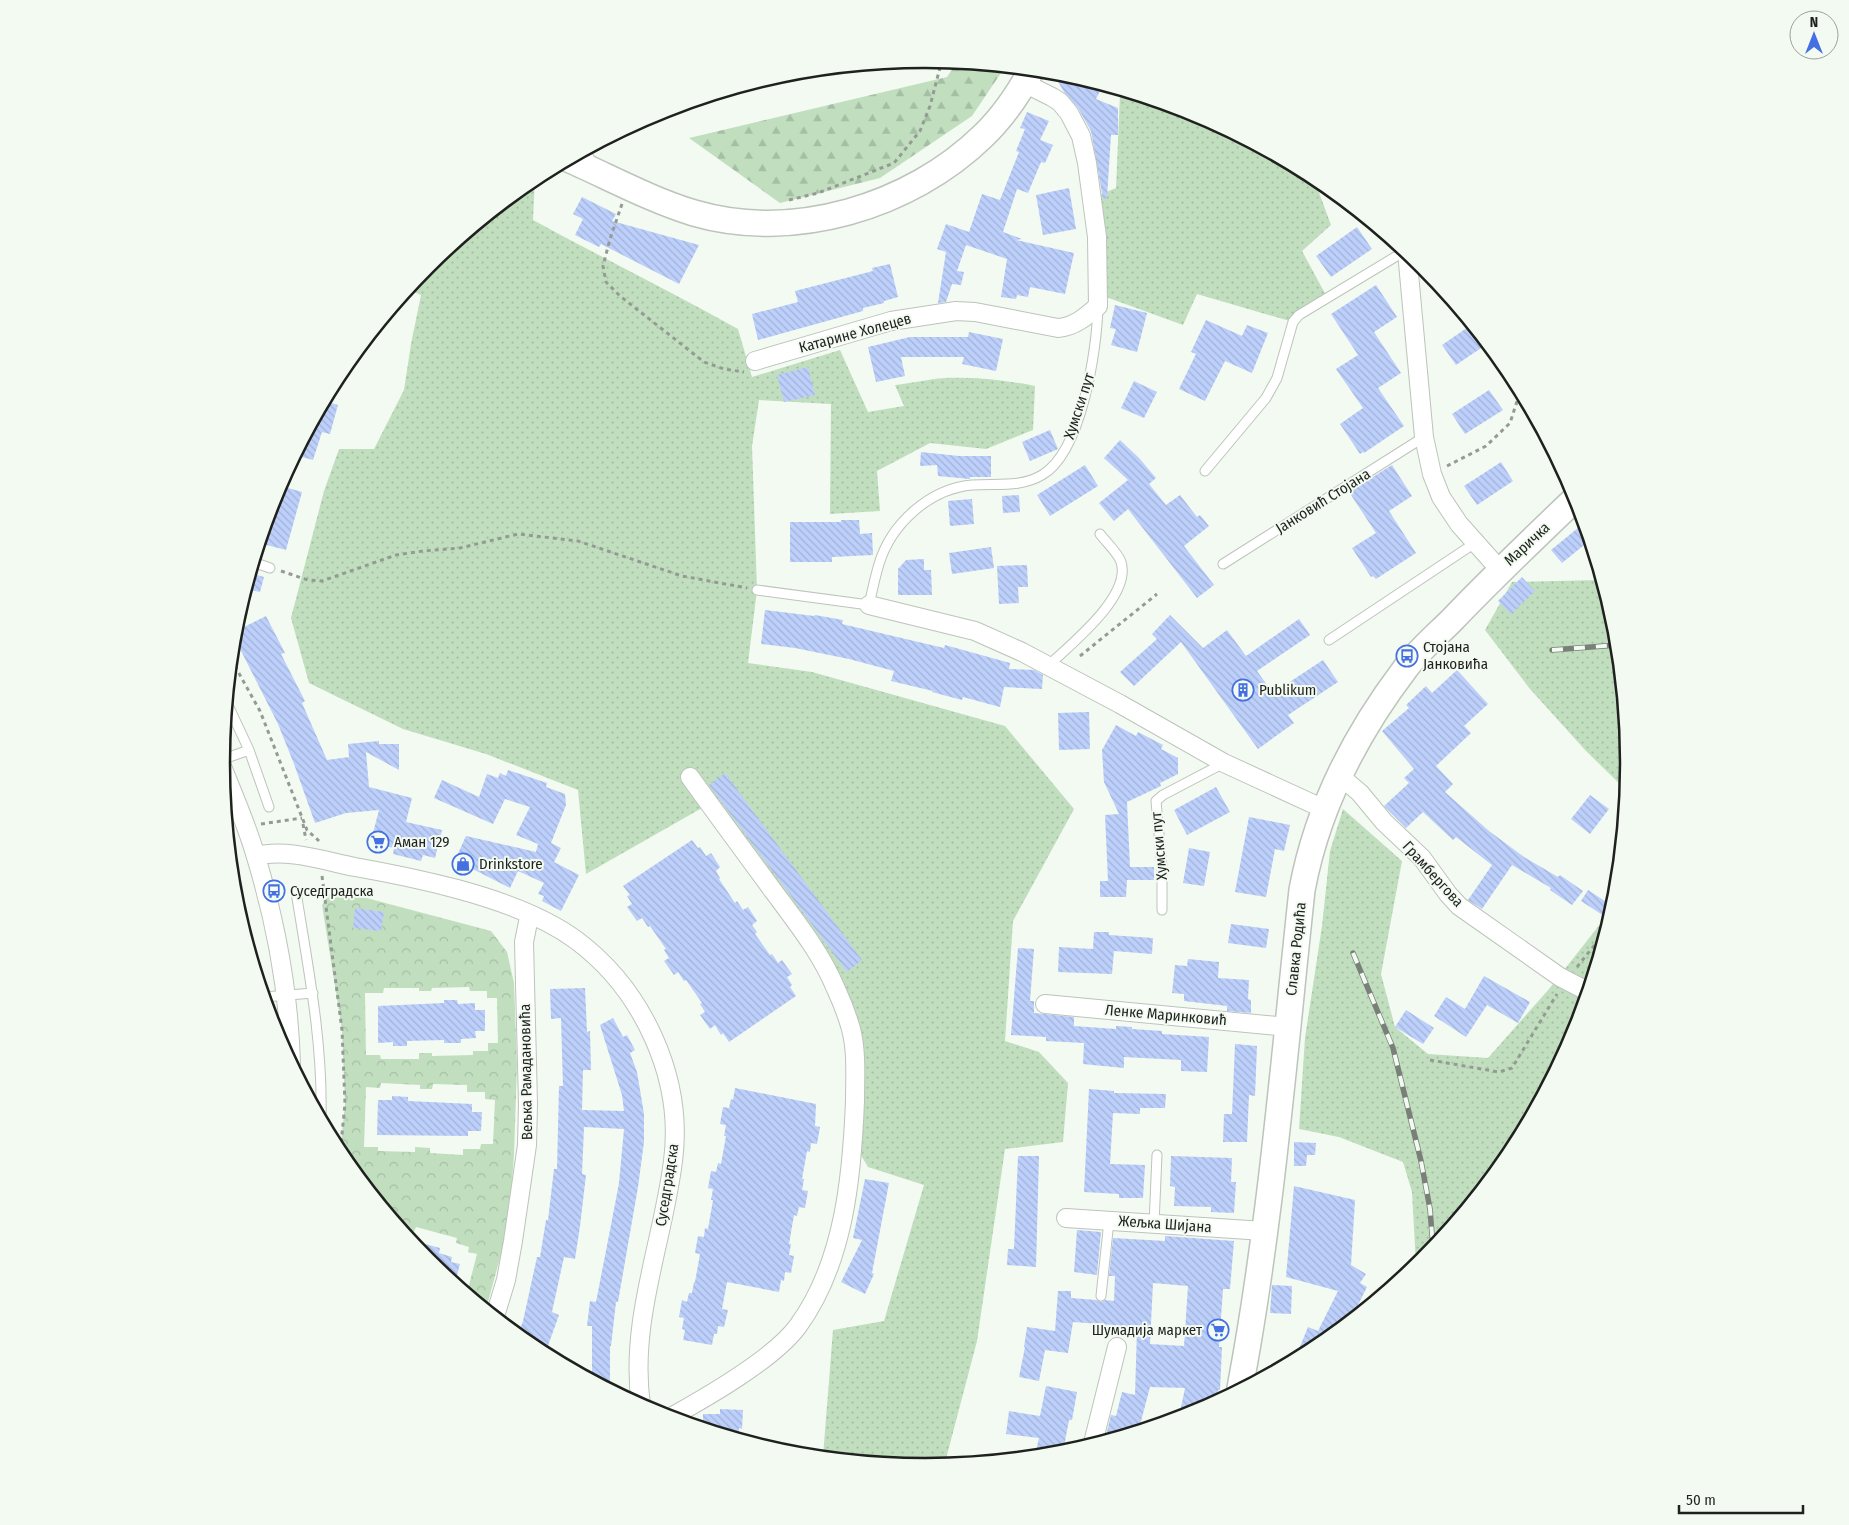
<svg xmlns="http://www.w3.org/2000/svg" width="1849" height="1525" font-family="'Fira Sans Condensed',sans-serif">
<style>
.grass{fill:url(#grass-dots)}
.forest{fill:url(#forest-firs)}
.park{fill:url(#park-crowns);fill-rule:evenodd}
.building{fill:url(#building-back-hatch);fill-rule:evenodd}
.lines{fill:none;stroke-linecap:round;stroke-linejoin:round}
.lane-casing{stroke:#bcc4bb;stroke-width:11}
.street-casing{stroke:#bcc4bb;stroke-width:20}
.secondary-casing{stroke:#bcc4bb;stroke-width:28}
.path{stroke:#959b94;stroke-width:3;stroke-dasharray:4 4;stroke-linecap:butt}
.lane{stroke:#fff;stroke-width:9}
.street{stroke:#fff;stroke-width:18}
.secondary{stroke:#fff;stroke-width:25}
.rail-casing{stroke:#7a7f79;stroke-width:5.5}
.rail{stroke:#f2faf1;stroke-width:4;stroke-dasharray:11;stroke-linecap:butt}
.labels{text-anchor:middle;stroke-width:4;stroke-linejoin:round;paint-order:stroke}
.street-label{font-size:15px;fill:#1f211e;stroke:#f2faf1}
.poi-label{font-size:15px;fill:#1f211e;stroke:#f2faf1;text-anchor:start}
.rim{fill:none;stroke:#1f211e;stroke-width:2.5}
</style>
<defs>
<pattern id="grass-dots" width="8" height="8" patternUnits="userSpaceOnUse" patternTransform="scale(1.25)"><rect width="8" height="8" fill="#c1dfbf"/><path d="M2 2h.1M6 6h.1" fill="none" stroke="#a5bfa4" stroke-width="1.8" stroke-linecap="round"/></pattern>
<pattern id="forest-firs" width="22" height="20" patternUnits="userSpaceOnUse" patternTransform="scale(1.25)"><rect width="22" height="20" fill="#c1dfbf"/><path d="M5 1l3.5 6h-7zM16 11l3.5 6h-7z" fill="#a5bfa4"/></pattern>
<pattern id="park-crowns" width="20" height="18" patternUnits="userSpaceOnUse" patternTransform="scale(1.25)"><rect width="20" height="18" fill="#c1dfbf"/><path d="M2 6a3 3 0 1 1 6 0M12 15a3 3 0 1 1 6 0" fill="none" stroke="#a5bfa4"/></pattern>
<pattern id="building-back-hatch" width="6" height="6" patternUnits="userSpaceOnUse" patternTransform="scale(1.25)"><rect width="6" height="6" fill="#bdd0fb"/><path d="M-1 5l2 2M0 0l6 6M5-1l2 2" fill="none" stroke="#a2b2d7"/></pattern>
</defs>
<rect width="100%" height="100%" fill="#f2faf1"/>
<path class="grass" d="M1120 94C1189 100 1252 144 1313 176L1331 225 1302 251 1327 297 1293 322 1197 294 1183 325 1106 297 1092 198 1116 188Z
M535 176 533 220C601 257 670 291 738 329L752 377 840 350 868 412 904 406 895 385C912 383 929 379 945 378 976 377 1005 380 1035 386L1033 430 986 449 930 443 877 471 880 511 830 514 831 404 759 400 752 446 757 590 748 663 812 672 1005 726 1074 809 1013 921 1005 1041 1039 1052 1068 1083 1063 1142 1005 1149 977 1341 947 1455 949 1464 924 1466 823 1456 833 1330 884 1321 924 1185 868 1167 853 1142 851 1029 819 953 709 804 586 874 578 790 486 754 403 729 309 683 291 618 324 491 339 449H374L404 390 411 344 421 295 407 289 427 265Z
M1601 580 1615 625 1628 763 1626 790 1586 751 1530 689 1485 630 1512 582Z
M1343 809 1402 861 1381 974 1395 1027 1428 1054 1488 1058 1549 989 1612 909 1575 1032 1509 1154 1422 1260 1416 1265 1412 1192 1403 1162 1339 1137 1299 1129 1305 1038 1322 926 1330 851Z"/>
<path class="forest" d="M957 62 1005 67 972 116 880 178 780 203 689 138 947 77Z"/>
<path class="park" d="M340 891 491 931 507 952 514 983 517 1066 514 1154 509 1225 486 1309 467 1293 477 1254 468 1252 469 1247 456 1243 457 1238 416 1227 414 1232 406 1229V1225L396 1223 340 1154 345 1104 342 1030 322 905 330 894ZM469 987 470 991H487V998H497L498 1043H488V1051H473V1055L432 1056V1053H419V1059H381L380 1055H366L365 993H383L384 988H419V991H431L432 988ZM381 1083 420 1085V1089H432L433 1084 467 1085V1092H485V1099L495 1100 493 1144H481L480 1149H463V1155L430 1153V1148L415 1147V1152L378 1151V1147H364L366 1087 380 1088Z"/>
<path class="building" d="M1052 71 1062 72 1103 85 1096 99 1118 108V135H1111L1107 198 1103 199 1091 131 1078 108 1064 92Z
M1027 112 1049 121 1040 140 1053 145 1045 163 1041 162 1028 193 1017 189 1003 232 1022 239 1016 240 1074 253 1065 294 1030 287 1028 297 1017 295 1016 299 1001 297 1007 259 966 245 957 271 964 272 961 285 952 284 946 302 938 303 946 252 937 249 946 224 969 232 982 194 1000 200 1019 152 1016 151 1025 129 1020 128Z
M1069 188 1076 229 1043 235 1036 195Z
M582 197 616 214 612 221 699 245 679 284 601 244 599 247 575 235 583 219 573 214Z
M1357 227 1372 249 1331 277 1316 256Z
M890 264 898 297 884 301V303L863 308V311L758 340 752 314 798 302 795 291 873 271 872 268Z
M1376 285 1397 317 1374 332 1401 373 1378 388 1404 426 1364 453 1363 452 1360 454 1340 424 1363 408 1336 369 1358 355 1331 314Z
M1115 305 1147 313 1137 352 1111 345 1116 329 1110 328Z
M1206 320 1242 336 1247 325 1268 333 1252 373 1225 361 1205 401 1179 389 1196 354 1191 352Z
M1471 325 1487 344 1456 365 1442 345Z
M969 332 1003 339 996 371 962 364 964 357H901L905 376 876 382 868 347 910 337H968Z
M808 367 815 395 784 402 777 375Z
M1134 381 1157 392 1144 418 1121 408Z
M1489 390 1503 410 1465 434 1452 414Z
M326 396 332 399 331 403 338 405 330 434 322 432 313 460 295 455Z
M1050 430 1058 449 1030 461 1022 442Z
M1120 440 1139 458 1156 478 1149 484 1166 505 1180 495 1197 517 1200 515 1209 526 1184 546 1214 585 1197 598 1128 509 1114 521 1099 503 1128 480 1104 458Z
M921 452 959 456H991V477H970V479L938 476 937 465 920 466Z
M1501 462 1513 481 1477 505 1464 486Z
M1085 465 1098 486 1050 516 1037 495Z
M1392 465 1412 496 1389 511 1416 553 1376 579 1373 576 1371 577 1352 548 1376 533 1349 492Z
M278 485 302 492 286 550 259 543 274 493Z
M1019 495 1020 512 1003 513 1002 496Z
M972 499 974 524 950 526 948 501Z
M841 520H859L860 534 872 533 873 555 832 557V562H790V522H841Z
M1584 523 1589 541 1562 563 1551 550Z
M991 547 994 568 952 574 949 553Z
M924 559V570H931L932 595H898V569L906 560Z
M1027 565 1028 587H1018L1019 603 999 604 997 566Z
M250 573 264 577 260 592 245 589Z
M1522 577 1535 591 1511 614 1498 601Z
M765 610 814 616 815 615 843 620 842 624 944 648 945 645 1010 663 1009 669 1034 670 1043 675 1042 689 1004 687 1000 707 963 697 962 700 932 692 933 691 891 681 894 671 849 659 795 648 761 644Z
M1170 615 1203 648 1227 630 1246 656 1299 619 1310 635 1257 671 1273 693 1323 660 1338 682 1288 715 1294 723 1258 749 1181 642 1134 686 1120 672 1157 639 1152 634Z
M266 616 285 653 281 654 305 701 302 703 327 760 349 757 348 744 379 741V744H399V770L366 752 369 787 412 798 406 822 442 830 435 858 423 855 421 861 393 854 394 848 378 844 372 837 379 810 346 813 315 823 294 764 278 724 233 635 234 632Z
M1457 670 1488 704 1464 726 1471 733 1436 766 1453 784 1445 792 1489 831 1524 857 1558 877 1560 875 1583 891 1572 905 1550 890 1551 888 1512 865 1482 909 1468 900 1492 865 1456 837 1453 840 1423 812 1406 828 1384 806 1409 783 1404 778 1414 769 1382 731 1409 708 1406 705 1426 686 1432 693Z
M1089 712 1090 749 1059 750 1058 713Z
M1116 725 1136 736 1138 732 1163 745 1161 749 1178 758V774L1160 783 1161 786 1127 802 1130 867H1154V880H1127L1126 897H1100V881H1108L1105 815 1119 814 1104 782 1102 750Z
M508 770 547 783 546 787 565 794 566 805 551 843 561 848 554 862 579 875 561 911 542 901 544 896 538 894 544 883 518 871 510 888 455 860 466 836 536 852 538 844 516 835 530 807 505 799 493 824 434 798 442 780 479 797 487 774 498 778 500 773 506 776Z
M725 773 862 960 847 972 709 785Z
M1216 787 1230 812 1187 835 1174 810Z
M1590 795 1609 809 1590 834 1571 819Z
M1249 817 1290 825 1284 851 1275 849 1266 897 1235 892Z
M692 840 698 848 700 847 706 856 711 853 720 867 716 871 720 878 719 879 735 903 737 901 743 910 748 907 757 921 752 925 757 932 755 934 770 955 772 954 778 963 782 960 792 974 787 977 792 985 790 987 796 996 729 1042 723 1033 721 1035 715 1025 710 1029 700 1015 705 1012 700 1004 702 1003 686 980 684 981 678 972 674 975 664 961 669 958 664 950 666 949 650 926 648 927 642 918 637 921 627 907 632 904 627 896 630 895 623 886Z
M1189 848 1210 852 1204 886 1183 883Z
M1588 890 1611 905 1604 916 1581 901Z
M355 908 384 912 381 931 353 928Z
M1231 924 1269 929 1266 948 1228 943Z
M1094 932H1109V935L1153 938 1152 954 1114 951 1112 974 1058 972 1059 947 1093 949Z
M1018 948 1034 949 1030 1001H1034V1013L1074 1017V1026L1116 1029V1026L1132 1027V1029L1162 1031V1034L1209 1037 1207 1072 1181 1071V1060L1124 1057V1068L1083 1064 1084 1043 1046 1041V1037L1011 1035Z
M1188 959 1219 962 1218 978 1249 980 1248 999 1251 1000V1013L1227 1011V1006L1184 1001V994L1172 993 1175 965 1187 966Z
M1484 976 1530 1002 1518 1023 1487 1005 1466 1037 1434 1016 1446 997 1465 1009Z
M585 988 587 1032 590 1031 591 1070H583L582 1110 624 1111 622 1095 600 1025 613 1018 623 1037 627 1035 635 1050 630 1053 637 1072 644 1114V1142L638 1187 618 1302H616L611 1346H610V1389L592 1379V1326H587L590 1301 596 1302 611 1225 619 1183 624 1129 584 1127 582 1174 586 1175 580 1226 575 1259 564 1257 552 1312 559 1315 545 1354 533 1347 518 1335 523 1321 537 1257H540L546 1220H548L554 1169H557L559 1086H563L561 1018 551 1019 550 989Z
M444 1000H457L458 1004 475 1003V1010H485V1031H475L476 1038 461 1039V1043H444V1040L407 1041V1046H393V1042L378 1043V1006L444 1003Z
M1406 1010 1434 1028 1423 1044 1395 1027Z
M1235 1044 1257 1046 1255 1096 1249 1095 1247 1142H1223L1224 1114H1232Z
M735 1088 816 1104 815 1126 820 1127 817 1144 811 1143 810 1152 807 1151 802 1179H804L802 1190 808 1191 805 1208 799 1207 797 1216 794 1215 789 1244H791L789 1255 794 1256 791 1273 785 1272 784 1281 781 1280 779 1292 727 1282 722 1309 728 1310 724 1327 718 1326 717 1334H714L712 1345 683 1340 685 1330 682 1329 684 1318 679 1317 682 1300 687 1302 689 1293H692L694 1282H695L700 1254 695 1253 698 1236 704 1237 705 1228 708 1229 713 1200H711L713 1189 708 1188 711 1171 716 1172 718 1163 721 1164 726 1136H724L726 1125 720 1124 723 1107 729 1108 731 1099 733 1100Z
M1089 1089 1114 1091V1093L1166 1094 1165 1108H1140V1114L1113 1113 1110 1164 1145 1165 1143 1198H1119V1194L1084 1192Z
M392 1096 408 1097V1101L472 1104V1112H482L481 1131H468V1136L377 1135 378 1100H392Z
M1294 1142 1316 1143 1315 1155H1307L1306 1166H1294Z
M1018 1156H1039L1036 1267 1007 1265 1008 1249H1014Z
M1171 1156 1232 1158 1231 1182H1236L1234 1213 1211 1212V1207L1174 1206 1175 1187 1170 1186Z
M865 1179 889 1183 872 1273 874 1274 865 1294 841 1282 862 1240 853 1238Z
M1294 1186 1355 1200 1351 1265 1366 1274 1360 1283 1367 1287 1351 1319 1315 1348 1295 1359 1308 1327 1318 1331 1338 1291 1286 1277Z
M1077 1230 1101 1232 1097 1275 1074 1272Z
M1165 1236 1234 1241 1230 1289H1223L1219 1347H1222L1220 1390H1218L1216 1401 1194 1413 1179 1417 1185 1388 1150 1387 1139 1429 1105 1440 1111 1415 1116 1416 1122 1392 1135 1395 1137 1329 1113 1328V1325L1073 1322 1068 1353 1045 1350 1039 1381 1019 1377 1025 1347H1024L1027 1327 1055 1331 1058 1291H1071V1298L1096 1300 1101 1302 1105 1300 1114 1301 1115 1276H1109L1113 1238 1165 1241ZM1153 1283 1188 1286 1184 1346 1150 1344Z
M425 1244 440 1248 439 1253 452 1257 451 1262 460 1264 455 1283 427 1260 416 1247 424 1249Z
M1272 1285 1292 1286 1291 1314 1270 1313Z
M1046 1386 1077 1392 1072 1420H1069L1063 1452 1062 1453 1049 1454 1036 1451 1039 1438 1006 1434 1009 1411 1040 1416Z
M720 1409 743 1410 742 1429 739 1428 738 1438 703 1427V1414H720Z"/>
<g class="lines">
<g class="lane-casing">
<path id="lane" d="M585 150 593 165
M1205 471 1266 398 1277 378 1293 322 1299 315 1405 251
M253 562 270 568
M1223 564 1424 437
M757 590 869 605C872 592 875 577 879 564 891 524 929 489 972 485 996 483 1020 488 1042 475 1082 452 1097 349 1098 306
M1329 640 1475 543
M1049 665C1071 644 1132 596 1121 562 1118 553 1106 542 1100 534
M227 703 249 750 269 807
M221 760 249 750
M296 892C308 967 323 1042 321 1118
M1162 910V867L1156 801 1163 795 1224 763
M264 997 313 993
M1154 1224 1157 1155
M1101 1296 1109 1221"/>
</g>
<g class="street-casing">
<path id="street" d="M1407 252 1424 437 1432 474 1441 497 1459 524 1500 570
M755 361 891 321 956 311 975 312 1058 328C1074 327 1087 316 1098 306L1097 237 1087 163 1081 136 1069 113 1060 102 1052 97 1024 83
M869 605 975 631 1022 652 1120 704 1224 763 1324 809
M221 764C233 794 247 825 256 857 276 923 289 994 291 1064
M1340 776 1360 793 1384 822 1422 858 1448 894 1459 906 1560 977 1587 991
M256 856C286 848 325 861 355 867 389 873 423 880 457 889 498 900 542 915 576 940 643 990 684 1078 673 1161 663 1242 629 1322 641 1405
M1045 1004 1288 1027
M1066 1218 1264 1231
M495 1316 506 1280 513 1241 527 1145 528 1104 524 942 528 922 531 915
M671 1417C707 1397 774 1359 798 1326 844 1263 852 1177 855 1101 855 1078 857 1052 851 1029 847 1015 842 1002 836 989 821 953 797 923 774 892 746 854 718 816 690 777
M1093 1443 1117 1347"/>
</g>
<g class="secondary-casing">
<path id="secondary" d="M568 159C609 177 651 200 694 213 793 242 910 207 983 136 1003 117 1019 93 1032 69
M1240 1388C1271 1224 1284 1056 1302 890 1317 809 1355 735 1405 669 1418 651 1436 636 1452 620 1492 578 1534 538 1576 498"/>
</g>
<path class="path" d="M789 200 818 193 894 163 920 131 930 106 942 60
M622 204 610 239 603 266 606 282 620 296 704 362 724 369 744 372
M1447 466 1486 446 1510 423 1520 392
M281 571 308 580 322 581 396 555 423 551 460 548 518 534 578 541 682 576 747 588
M1080 656 1157 594
M231 659 260 711 307 830 319 841
M261 824 302 818
M303 824 306 840
M322 876 342 1030 345 1104 340 1154
M1577 967 1605 932
M1430 1060 1499 1072 1512 1068 1557 994"/>
<use href="#lane" class="lane"/>
<use href="#street" class="street"/>
<use href="#secondary" class="secondary"/>
<g class="rail-casing">
<path id="rail" d="M1552 650 1617 645
M1353 953 1393 1048 1421 1161 1430 1209 1433 1247"/>
</g>
<use href="#rail" class="rail"/>
</g>
<defs>
<g id="bus-ring" transform="scale(1.125)"><circle r="9.5" fill="#f2faf1" stroke="#4570e2" stroke-width="1.5"/><path d="M-5-6H5V4H4V6H2V4H-2V6H-4V4H-5ZM-3.5-4V0h7V-4ZM-3.5 1.2v1.5H-2V1.2ZM2 1.2v1.5H3.5V1.2Z" fill="#4570e2"/></g>
<g id="building-ring" transform="scale(1.125)"><circle r="9.5" fill="#f2faf1" stroke="#4570e2" stroke-width="1.5"/><path d="M-4-6H4V6H1V3H-1V6H-4ZM-2.5-4.3h1.7v1.8h-1.7ZM.8-4.3h1.7v1.8H.8ZM-2.5-1h1.7V.8h-1.7ZM.8-1h1.7V.8H.8Z" fill="#4570e2"/></g>
<g id="supermarket-ring" transform="scale(1.125)"><circle r="9.5" fill="#f2faf1" stroke="#4570e2" stroke-width="1.5"/><path d="M-6-5.5h2.5l.6 2H6L4.5 2H-2.5L-4.4-4H-6ZM-1.5 3.2a1.3 1.3 0 1 0 .1 0ZM3 3.2a1.3 1.3 0 1 0 .1 0Z" fill="#4570e2"/></g>
<g id="shop-ring" transform="scale(1.125)"><circle r="9.5" fill="#f2faf1" stroke="#4570e2" stroke-width="1.5"/><path d="M-5-2.5h2.3a2.7 3.5 0 0 1 5.4 0H5L5.5 6h-11ZM-1.5-2.5h3a1.5 2.3 0 0 0-3 0Z" fill="#4570e2"/></g>
</defs>
<g fill-rule="evenodd">
<use href="#bus-ring" x="1407" y="656"/>
<use href="#building-ring" x="1243" y="690"/>
<use href="#supermarket-ring" x="378" y="842"/>
<use href="#shop-ring" x="463" y="864"/>
<use href="#bus-ring" x="274" y="891"/>
<use href="#supermarket-ring" x="1218" y="1330"/>
</g>
<g class="labels">
<g class="street-label">
<text transform="translate(855 333) rotate(-15)" y="5">Катарине Холецев</text>
<text transform="translate(1079 406) rotate(-72)" y="5">Хумски пут</text>
<text transform="translate(1323 501) rotate(-32)" y="5">Јанковић Стојана</text>
<text transform="translate(1527 544) rotate(-43)" y="5">Маричка</text>
<text transform="translate(1159 846) rotate(-95)" y="5">Хумски пут</text>
<text transform="translate(1433 874) rotate(48)" y="5">Грамбергова</text>
<text transform="translate(1296 949) rotate(-84)" y="5">Славка Родића</text>
<text transform="translate(1166 1015) rotate(5)" y="5">Ленке Маринковић</text>
<text transform="translate(526 1072) rotate(-91)" y="5">Вељка Рамадановића</text>
<text transform="translate(667 1185) rotate(-81)" y="5">Суседградска</text>
<text transform="translate(1165 1224) rotate(4)" y="5">Жељка Шијана</text>
</g>
<g class="poi-label">
<text x="1423" y="652">Стојана<tspan x="1423" dy="17">Јанковића</tspan></text>
<text x="1259" y="695">Publikum</text>
<text x="394" y="847">Аман 129</text>
<text x="479" y="869">Drinkstore</text>
<text x="290" y="896">Суседградска</text>
<text x="1202" y="1335" text-anchor="end">Шумадија маркет</text>
</g>
</g>
<path d="M0 0H1849V1525H0ZM230 763a695 695 0 1 1 1390 0a695 695 0 1 1-1390 0Z" fill="#f2faf1" fill-rule="evenodd"/>
<path class="rim" d="M230 763a695 695 0 1 1 1390 0a695 695 0 1 1-1390 0Z"/>
<g transform="translate(1814 35)"><circle r="24" fill="#f2faf1" stroke="#9ea39d"/>
<path d="M0-4L9 19L0 12L-9 19Z" fill="#4570e2"/>
<text y="-8" font-size="14" font-weight="bold" text-anchor="middle" fill="#1f211e">N</text>
</g>
<path d="M1679 1505v8h124v-8" fill="none" stroke="#1f211e" stroke-width="2.5"/>
<text x="1686" y="1505" font-size="15" fill="#1f211e" stroke="#f2faf1" stroke-width="4" paint-order="stroke">50 m</text>
</svg>
